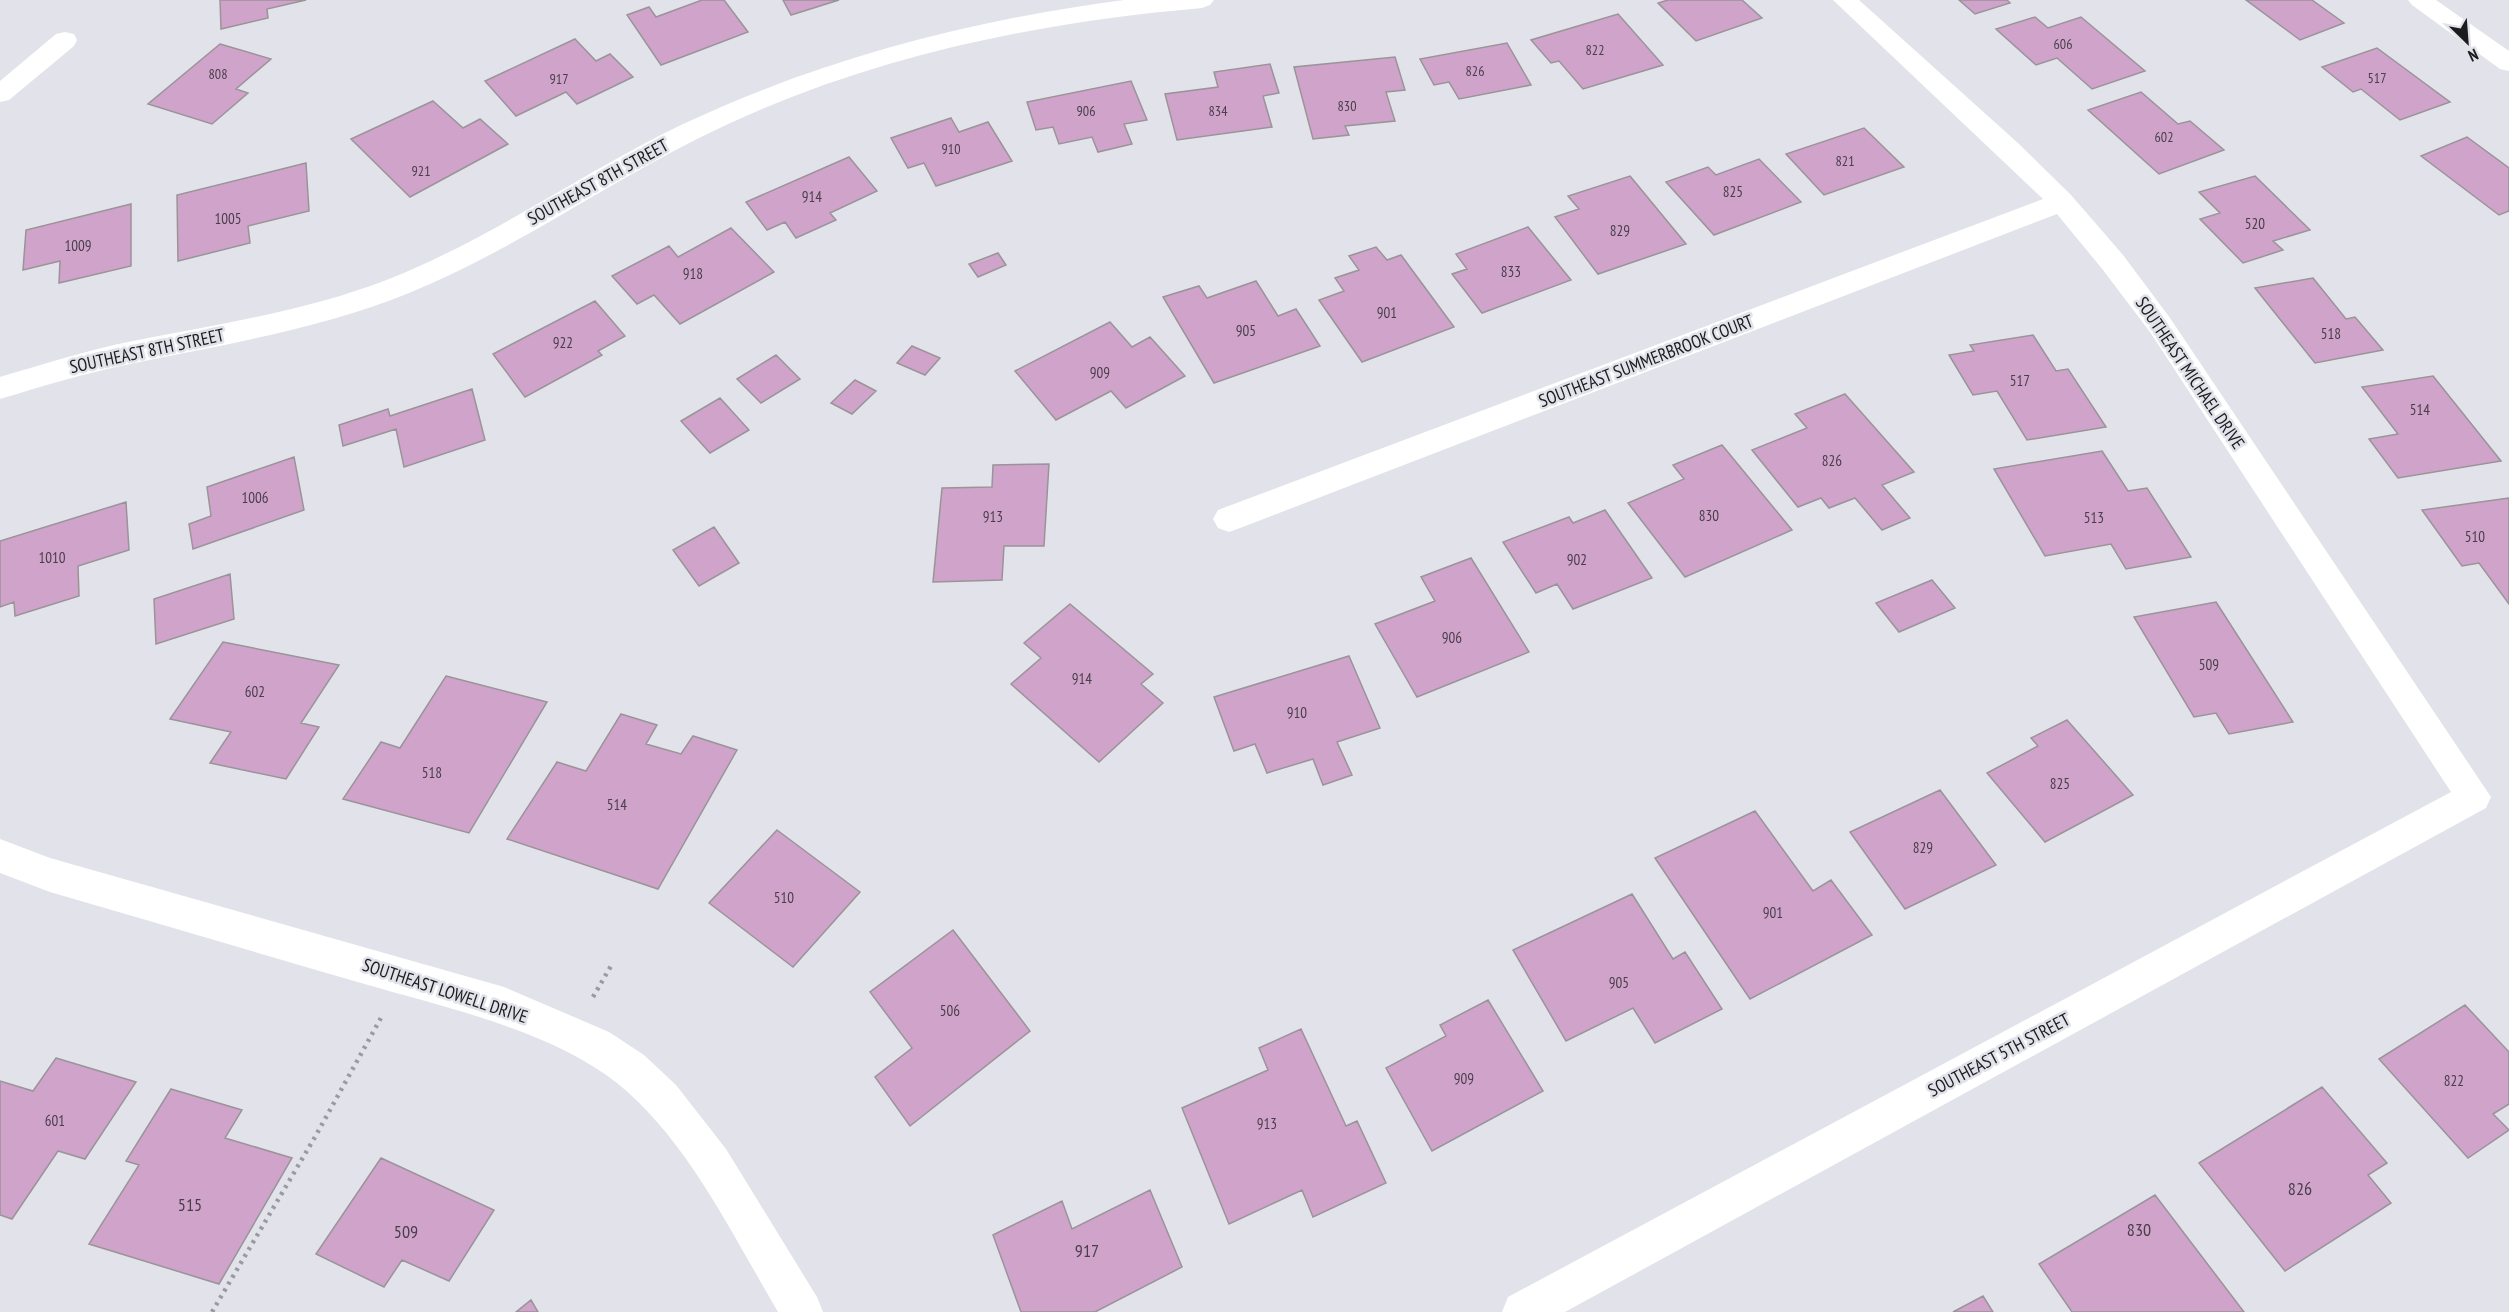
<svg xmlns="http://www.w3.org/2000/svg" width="2509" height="1312" font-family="'PT Sans Narrow',sans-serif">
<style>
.building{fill:#cfa3ca;stroke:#9a9499;stroke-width:1.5}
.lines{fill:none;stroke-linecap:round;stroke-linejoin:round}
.path{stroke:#9a9ba1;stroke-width:4.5;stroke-dasharray:3 5;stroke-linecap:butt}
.street{fill:#fff;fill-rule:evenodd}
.labels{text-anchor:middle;stroke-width:5;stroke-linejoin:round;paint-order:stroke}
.far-number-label{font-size:14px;fill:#493e4a}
.number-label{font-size:15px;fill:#493e4a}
.street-label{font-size:18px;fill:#1c1c1f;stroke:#e2e3ea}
.near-number-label{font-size:18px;fill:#493e4a}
</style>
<rect width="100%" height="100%" fill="#e2e3ea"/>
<path class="building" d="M220 0H306L267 9 268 18 221 29Z
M702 0H724L748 32 661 65 627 15 649 7 656 17Z
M783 0H839L791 15Z
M1668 0H1742L1762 18 1696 41 1658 3Z
M1959 0H2007L2010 3 1975 14Z
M2246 0H2312L2344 23 2300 40Z
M1618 14 1663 65 1583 89 1559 61 1551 63 1531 40Z
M2035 17 2048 28 2081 17 2145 71 2092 89 2057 58 2036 65 1996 29Z
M575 39 596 61 610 54 633 77 577 104 566 92 516 116 485 81Z
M1507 43 1531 85 1459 99 1449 82 1434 85 1420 59Z
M220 44 271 59 236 89 248 93 212 124 148 104Z
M2377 48 2450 102 2400 120 2361 89 2353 92 2322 67Z
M1395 57 1405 90 1386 92 1395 121 1345 126 1349 135 1313 139 1294 67Z
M1270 64 1279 93 1263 96 1272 127 1177 140 1165 94 1218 87 1214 72Z
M1131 81 1147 120 1124 124 1132 144 1098 152 1092 137 1059 144 1053 127 1036 130 1027 102Z
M2141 92 2178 124 2190 121 2224 150 2159 174 2088 110Z
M433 101 463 128 480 119 508 144 410 197 351 139Z
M951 118 959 132 988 122 1012 161 936 186 924 163 908 168 891 138Z
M1864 128 1904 167 1824 195 1786 154Z
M2467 137 2509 168V211L2499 215 2421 156Z
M849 157 877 191 830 213 836 220 796 238 785 222 767 230 746 202Z
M1759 159 1801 202 1714 235 1666 182 1708 167 1716 175Z
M306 163 309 211 248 226 250 243 178 261 177 195Z
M1630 176 1686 244 1598 274 1555 217 1579 209 1568 196Z
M2255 176 2310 230 2273 241 2283 250 2243 263 2200 219 2220 213 2199 192Z
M131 204V266L59 283 60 261 23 270 26 230Z
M1528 227 1571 280 1482 313 1452 274 1467 269 1456 254Z
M731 228 774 272 680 324 654 295 637 304 612 276 669 246 678 257Z
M1376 247 1387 260 1401 255 1454 327 1362 362 1319 300 1344 291 1335 278 1359 270 1349 256Z
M998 253 1006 265 978 277 969 264Z
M2313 278 2346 319 2355 317 2383 350 2315 363 2255 288Z
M1256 281 1278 316 1296 309 1320 346 1214 383 1163 297 1199 286 1207 298Z
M595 301 625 336 598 351 602 355 525 397 493 354Z
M1110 322 1132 347 1150 337 1185 376 1126 408 1111 391 1056 420 1015 371Z
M2033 335 2056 371 2068 369 2106 427 2027 440 1997 391 1973 395 1949 355 1974 351 1970 345Z
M912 346 940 358 925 375 897 363Z
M776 355 800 379 761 403 737 379Z
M2433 376 2501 461 2398 478 2369 439 2398 434 2362 387Z
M855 380 876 391 852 414 831 403Z
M472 389 485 440 404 467 396 429 343 446 339 425 388 409 390 416Z
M1845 394 1914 472 1882 485 1910 518 1882 530 1855 498 1829 508 1821 498 1798 507 1752 450 1807 428 1795 414Z
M720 398 749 430 710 453 681 421Z
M1722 445 1792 530 1685 577 1628 503 1684 479 1673 465Z
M2102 451 2128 491 2147 488 2191 557 2126 569 2111 544 2045 556 1994 469Z
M294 457 304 510 193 549 189 524 211 516 207 487Z
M1049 464 1044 546H1004L1002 580 933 582 942 488 992 487 993 465Z
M2509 498V604L2479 563 2462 566 2422 510Z
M126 502 129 550 78 566 79 596 15 616 14 602 0 607V541Z
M1605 510 1652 578 1573 609 1557 584 1536 593 1503 542 1569 517 1573 523Z
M714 527 739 563 699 586 673 550Z
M1471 558 1529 652 1417 697 1375 624 1435 601 1421 577Z
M230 574 234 619 156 644 154 599Z
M1932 580 1955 608 1899 632 1876 603Z
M2216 602 2293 722 2229 734 2216 713 2194 717 2134 617Z
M1070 604 1153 674 1141 684 1163 703 1099 762 1011 684 1041 658 1024 643Z
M223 642 339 665 301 723 319 727 286 779 210 763 231 732 170 719Z
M1349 656 1380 728 1337 742 1352 775 1323 785 1313 759 1267 773 1255 744 1234 751 1214 697Z
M446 676 547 702 469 833 343 799 381 742 400 748Z
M621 714 657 725 646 744 681 754 693 736 737 750 658 889 507 839 557 762 586 771Z
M2067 720 2133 795 2045 842 1987 773 2038 746 2031 738Z
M1940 790 1996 865 1905 909 1850 832Z
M1755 811 1813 891 1831 880 1872 935 1750 999 1655 858Z
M777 830 860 892 793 967 709 903Z
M1632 894 1673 959 1685 952 1722 1009 1655 1043 1633 1008 1566 1041 1513 950Z
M953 930 1030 1031 910 1126 875 1077 912 1048 870 992Z
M1488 1000 1543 1091 1432 1151 1386 1068 1446 1036 1440 1025Z
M2465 1005 2509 1052V1104L2493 1114 2509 1130 2468 1158 2379 1059Z
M1301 1029 1346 1126 1357 1121 1386 1183 1313 1217 1302 1190 1229 1224 1182 1108 1268 1070 1259 1048Z
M56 1058 136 1082 85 1159 58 1151 12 1219 0 1215V1081L33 1091Z
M2322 1087 2387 1163 2368 1175 2391 1203 2285 1271 2199 1163Z
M171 1089 242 1110 225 1138 292 1158 219 1284 89 1244 139 1165 126 1161Z
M381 1158 494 1210 449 1281 402 1260 384 1287 316 1254Z
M1150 1190 1182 1267 1095 1312H1021L993 1235 1062 1201 1072 1229Z
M2155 1195 2244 1312H2072L2039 1264Z
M1983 1296 1993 1312H1953Z
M531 1300 538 1312H516Z"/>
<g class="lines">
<path class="path" d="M593 997 611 966
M212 1312 315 1137 382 1016"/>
<path class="street" d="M1124 0H1214L1210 5 1202 8C1028 23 854 60 697 139 599 188 510 252 409 293 318 330 224 344 130 364 86 373 43 386 0 399V377C44 364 88 350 133 341 220 324 307 311 389 279 492 238 582 173 681 125 821 59 971 20 1124 0Z
M1833 0H1859L2019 144 2071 195 2123 255 2170 318 2491 797 2486 808 1565 1312H1502L1508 1297 2451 792 2150 332 2103 270 2057 214 1240 528 1229 532 1218 528 1213 519 1218 510 2043 199Z
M2408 0H2436L2509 51V71L2500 69 2412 5Z
M65 32 74 34 77 40 74 46 9 100 0 102V81L56 34Z
M0 839 50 858 504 987 609 1032 644 1055 676 1085 726 1149 817 1297 823 1312H778C733 1236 687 1139 617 1083 551 1031 448 1008 368 985 262 954 156 923 50 892L0 873Z"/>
</g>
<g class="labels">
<g class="far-number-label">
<text x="2063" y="49">606</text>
<text x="1595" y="55">822</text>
<text x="1475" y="76">826</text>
<text x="218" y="79">808</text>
<text x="2377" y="83">517</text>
<text x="559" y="84">917</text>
<text x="1347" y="111">830</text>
<text x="1086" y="116">906</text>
<text x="1218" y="116">834</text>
<text x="2164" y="142">602</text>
<text x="951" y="154">910</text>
<text x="1845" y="166">821</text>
<text x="421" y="176">921</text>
</g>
<g class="number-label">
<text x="1733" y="197">825</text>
<text x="812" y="202">914</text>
<text x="228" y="224">1005</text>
<text x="2255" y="229">520</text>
<text x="1620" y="236">829</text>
<text x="78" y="251">1009</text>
<text x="1511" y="277">833</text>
<text x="693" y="279">918</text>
<text x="1387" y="318">901</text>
<text x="1246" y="336">905</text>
<text x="2331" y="339">518</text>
<text x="563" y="348">922</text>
<text x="1100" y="378">909</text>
<text x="2020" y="386">517</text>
<text x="2420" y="415">514</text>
<text x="1832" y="466">826</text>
<text x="255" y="503">1006</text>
<text x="1709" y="521">830</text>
<text x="993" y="522">913</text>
<text x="2094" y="523">513</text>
<text x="2475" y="542">510</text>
<text x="52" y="563">1010</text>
<text x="1577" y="565">902</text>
<text x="1452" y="643">906</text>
<text x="2209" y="670">509</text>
<text x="1082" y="684">914</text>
<text x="255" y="697">602</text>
<text x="1297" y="718">910</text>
<text x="432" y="778">518</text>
<text x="2060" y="789">825</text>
<text x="617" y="810">514</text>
<text x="1923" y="853">829</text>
<text x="784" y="903">510</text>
<text x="1773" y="918">901</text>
<text x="1619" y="988">905</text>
<text x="950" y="1016">506</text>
<text x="1464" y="1084">909</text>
<text x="2454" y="1086">822</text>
<text x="55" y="1126">601</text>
<text x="1267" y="1129">913</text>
</g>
<g class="street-label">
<text transform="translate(598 182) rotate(-29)" y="6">SOUTHEAST 8TH STREET</text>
<text transform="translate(147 351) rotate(-12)" y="6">SOUTHEAST 8TH STREET</text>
<text transform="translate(1646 361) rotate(-21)" y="6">SOUTHEAST SUMMERBROOK COURT</text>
<text transform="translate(2190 373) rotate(56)" y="6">SOUTHEAST MICHAEL DRIVE</text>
<text transform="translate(445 991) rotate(18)" y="6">SOUTHEAST LOWELL DRIVE</text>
<text transform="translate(1999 1055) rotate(-28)" y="6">SOUTHEAST 5TH STREET</text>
</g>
<g class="near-number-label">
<text x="2300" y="1195">826</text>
<text x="190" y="1211">515</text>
<text x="2139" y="1236">830</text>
<text x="406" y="1238">509</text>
<text x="1087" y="1257">917</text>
</g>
</g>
<g transform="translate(2467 42) rotate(155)" stroke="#e2e3ea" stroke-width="4.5" paint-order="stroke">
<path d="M0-4.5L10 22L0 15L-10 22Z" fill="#1c1c1f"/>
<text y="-9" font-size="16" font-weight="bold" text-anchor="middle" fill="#1c1c1f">N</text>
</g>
</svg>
